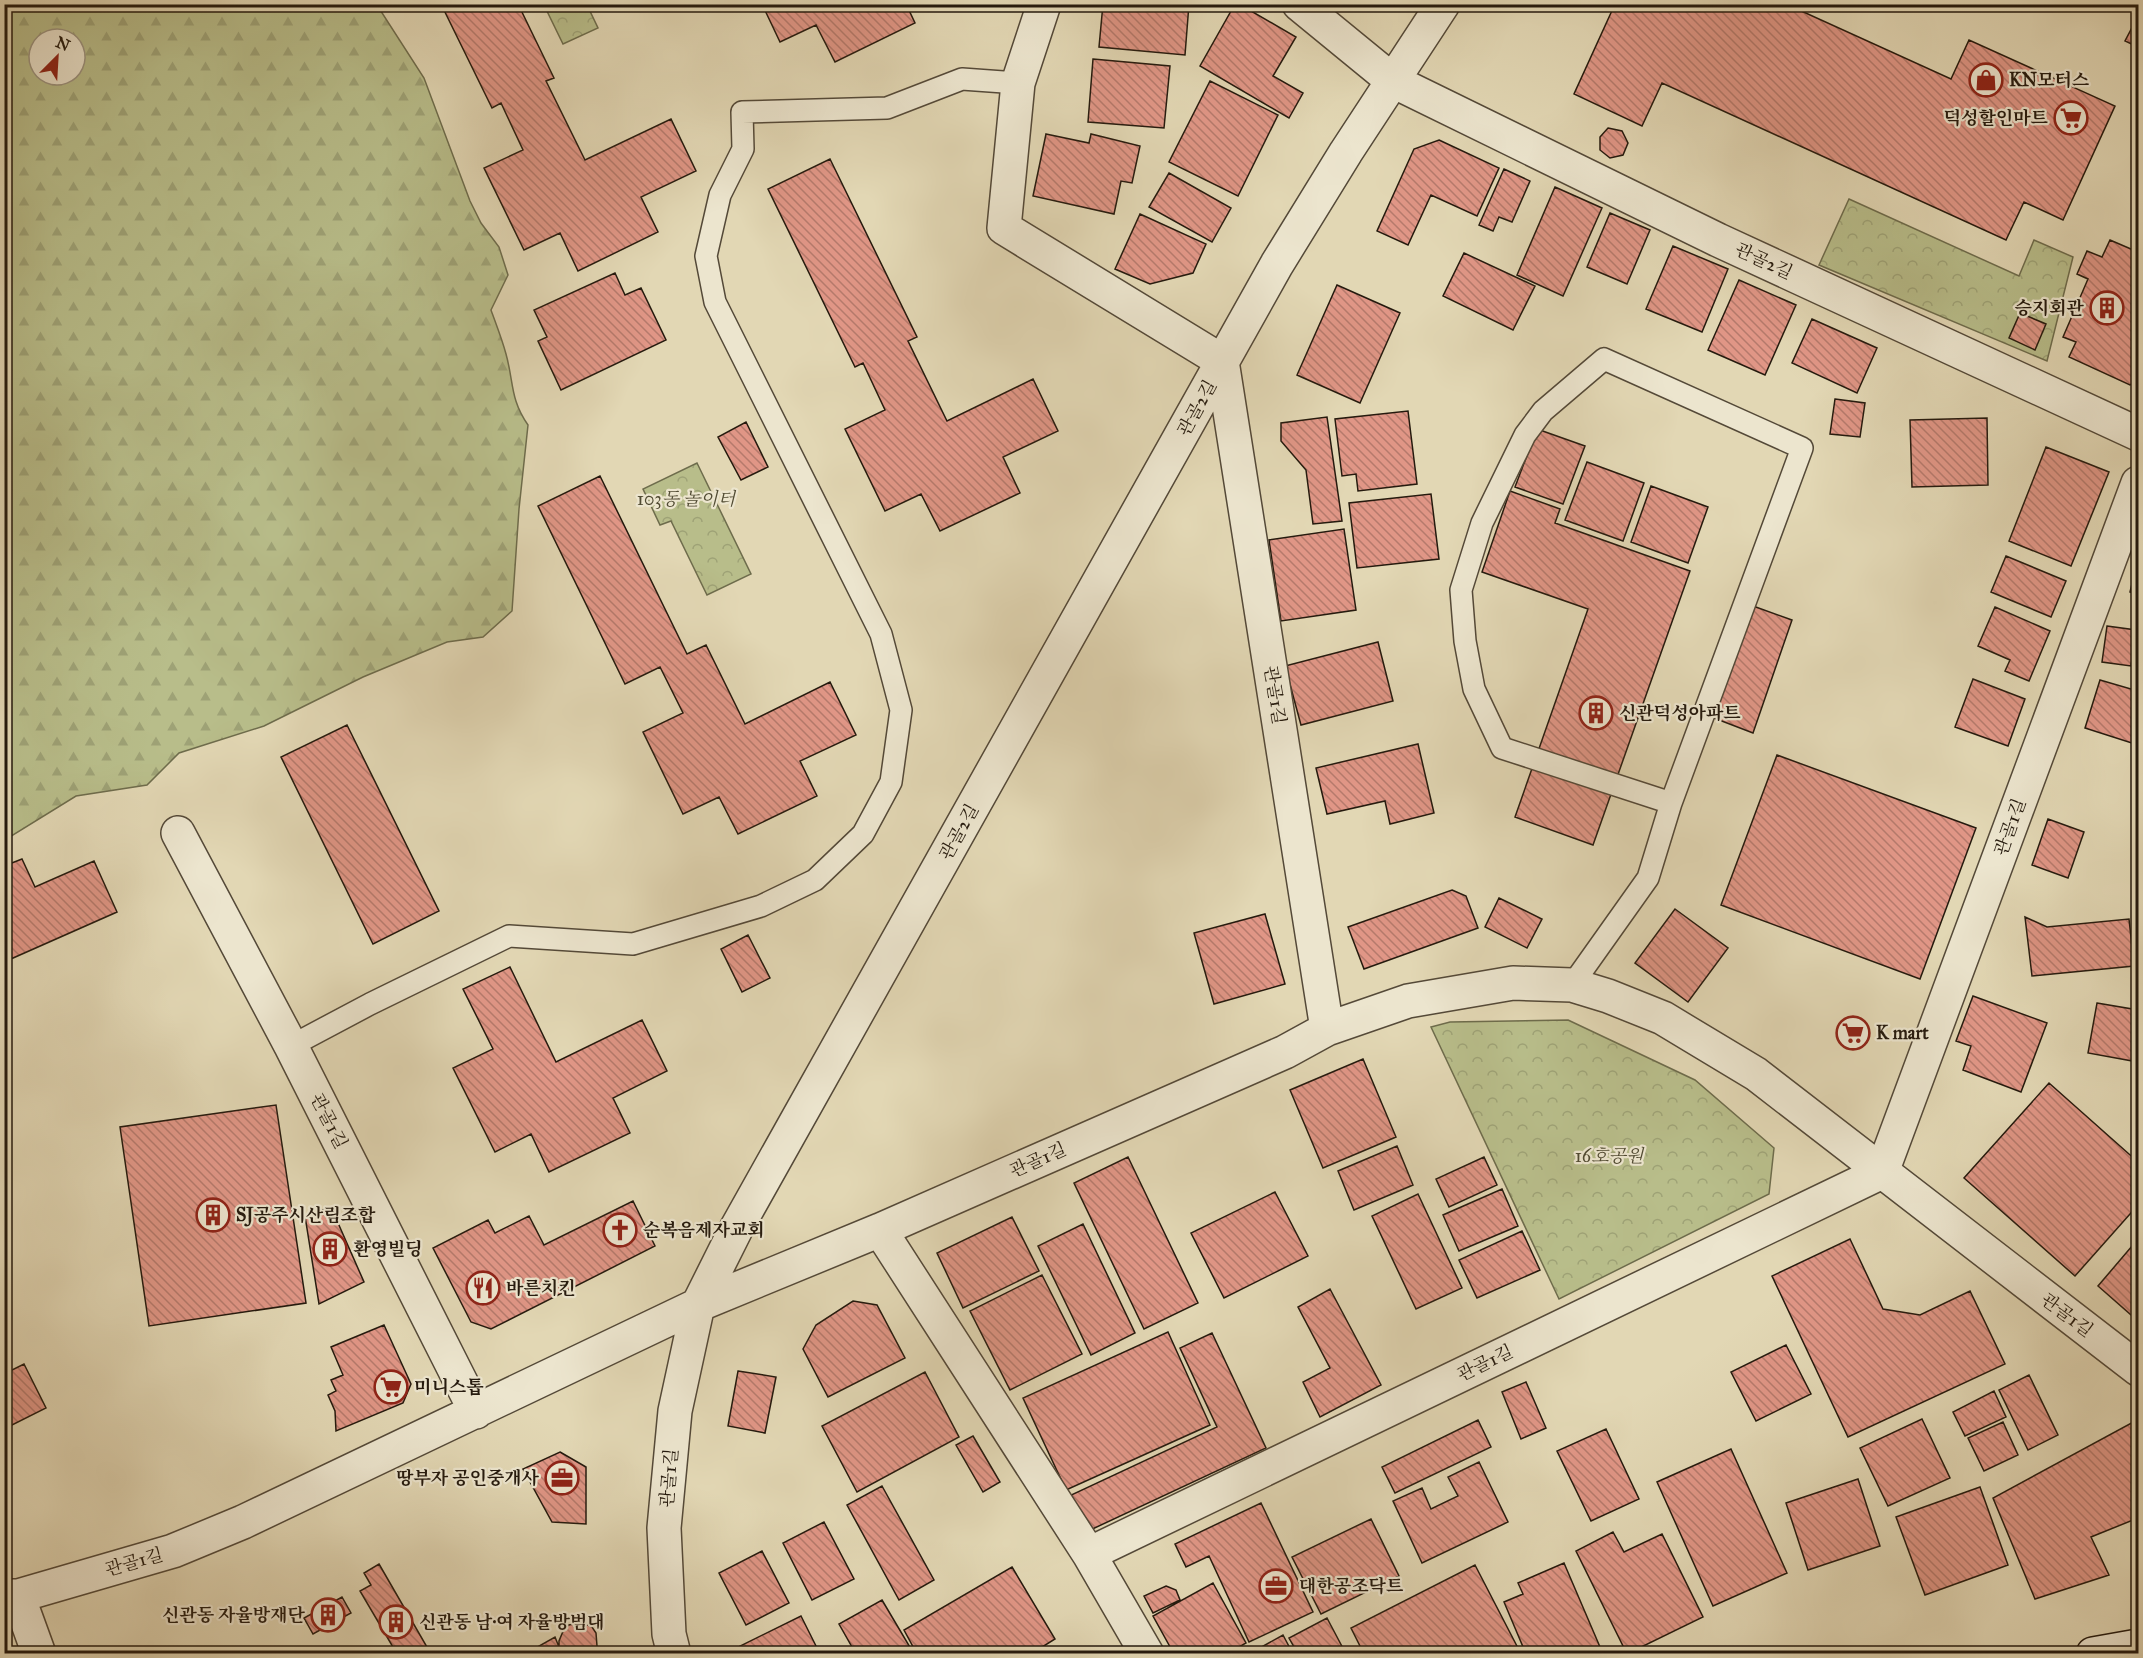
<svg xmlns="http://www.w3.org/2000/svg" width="2143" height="1658" font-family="'IM FELL Great Primer','Noto Serif KR',serif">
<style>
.forest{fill:url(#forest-firs);stroke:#6e6c4c;stroke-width:1.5;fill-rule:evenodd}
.park{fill:url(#park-crowns);stroke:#6e6c4c;stroke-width:1.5}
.building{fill:url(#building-back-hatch);stroke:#251a0e;stroke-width:1.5}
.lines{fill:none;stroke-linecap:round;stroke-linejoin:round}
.service-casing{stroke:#544938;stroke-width:24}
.minor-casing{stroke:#544938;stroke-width:36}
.secondary-casing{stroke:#251a0e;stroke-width:36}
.service{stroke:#ece5ce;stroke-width:21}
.minor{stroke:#ece5ce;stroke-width:33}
.secondary{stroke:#ece5ce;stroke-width:33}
.labels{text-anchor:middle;stroke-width:4.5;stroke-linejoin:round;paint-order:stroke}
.poi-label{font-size:18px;font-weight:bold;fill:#251a0e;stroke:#ece5ce;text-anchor:start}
.street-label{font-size:18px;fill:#251a0e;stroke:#ece5ce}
.park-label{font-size:18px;font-style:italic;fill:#514b33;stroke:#ece5ce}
</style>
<defs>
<pattern id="forest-firs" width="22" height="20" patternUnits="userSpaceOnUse" patternTransform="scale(1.5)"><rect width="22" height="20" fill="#b8bd8a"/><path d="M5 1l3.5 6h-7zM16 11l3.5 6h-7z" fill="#9ea276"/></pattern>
<pattern id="park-crowns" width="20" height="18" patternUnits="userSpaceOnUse" patternTransform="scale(1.5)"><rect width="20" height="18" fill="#b8bd8a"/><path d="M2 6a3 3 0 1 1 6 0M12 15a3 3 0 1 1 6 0" fill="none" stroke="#9ea276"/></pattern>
<pattern id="building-back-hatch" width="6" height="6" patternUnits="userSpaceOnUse" patternTransform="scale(1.5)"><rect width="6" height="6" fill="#e09686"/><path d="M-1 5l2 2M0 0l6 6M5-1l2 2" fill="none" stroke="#b57a6c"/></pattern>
</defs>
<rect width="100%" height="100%" fill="#e2d7b4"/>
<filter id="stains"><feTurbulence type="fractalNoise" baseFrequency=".00333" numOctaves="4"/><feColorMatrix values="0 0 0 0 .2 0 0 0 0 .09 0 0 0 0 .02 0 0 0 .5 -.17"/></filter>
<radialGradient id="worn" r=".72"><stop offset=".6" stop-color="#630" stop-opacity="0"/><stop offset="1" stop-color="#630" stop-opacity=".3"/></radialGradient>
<path class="forest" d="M5 4 377 5 424 78 470 201 481 223 499 247 508 275 491 310C496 324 502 339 506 354 514 383 510 399 528 425L519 509 512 611 483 637 447 642 363 677 264 726 179 753 147 785 76 796 5 840ZM39 39H75V75H39Z"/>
<path class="park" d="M544 5H587L598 28 563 44Z
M1849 199 2019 276 2034 240 2073 257 2047 361 1819 265Z
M697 463 751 574 707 595 671 521 660 525 643 489Z
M1568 1020 1695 1080 1774 1148 1769 1194 1559 1299 1431 1027 1450 1022Z"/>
<path class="building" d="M441 4H518L554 78 546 81 585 160 671 119 696 171 641 197 658 232 578 271 560 233 524 250 484 168 523 150 501 103 492 108Z
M762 4H906L915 23 835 62 816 25 780 42Z
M1103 4H1189L1185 55 1099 47Z
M1235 4H1239L1296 37 1273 76 1303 93 1289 118 1200 66Z
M1615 4H1786L1951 79 1969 40 2115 106 2063 220 2024 202 2006 240 1662 83 1642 126 1574 94Z
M2136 20 2138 21V47L2125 41Z
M1093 59 1170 66 1164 128 1088 122Z
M1210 81 1278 115 1238 196 1169 162Z
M1608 128 1622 131 1628 143 1623 155 1610 158 1600 150V137Z
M1046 134 1089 143 1091 134 1140 146 1132 183 1121 181 1114 214 1033 196Z
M1439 140 1499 168 1477 216 1431 195 1408 245 1377 231 1414 149Z
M830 159 917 337 908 341 947 421 1033 379 1058 431 1003 457 1020 493 940 531 921 494 885 511 845 429 885 410 863 363 855 367 768 189Z
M1504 169 1530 181 1512 222 1499 217 1493 231 1479 225Z
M1169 173 1231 208 1212 242 1149 207Z
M1555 187 1602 208 1563 296 1517 275Z
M1610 213 1650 230 1627 284 1587 267Z
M1140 214 1206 244 1193 273 1150 284 1115 269Z
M2110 240 2138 252V381L2130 385 2069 357 2076 342 2063 337 2088 279 2077 274 2087 251 2102 257Z
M1673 246 1728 269 1702 332 1646 309Z
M1464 253 1535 286 1513 330 1443 296Z
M615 273 625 295 641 288 666 340 561 390 538 341 547 337 534 310Z
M1739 280 1796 305 1765 375 1708 350Z
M1337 285 1400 313 1360 403 1297 375Z
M2020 313 2046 324 2035 350 2009 338Z
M1812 319 1877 348 1857 393 1792 363Z
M1835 399 1865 403 1860 437 1830 434Z
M1408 411 1417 484 1358 491 1356 474 1342 476 1335 419Z
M1327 417 1342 521 1313 524 1306 470 1281 441V423Z
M1987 418 1988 485 1912 487 1910 420Z
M746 422 768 467 741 480 718 437Z
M1537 429 1585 446 1563 504 1515 487Z
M2046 447 2109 472 2071 566 2009 541Z
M1587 462 1644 483 1623 541 1565 520Z
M600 476 687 654 706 645 745 724 830 682 856 735 800 761 817 796 738 834 719 797 683 814 643 732 683 713 660 667 625 684 538 506Z
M1651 486 1708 507 1688 563 1631 542Z
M1510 491 1560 509 1555 523 1690 571 1593 845 1515 817 1588 609 1482 572Z
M1431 494 1439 559 1357 568 1349 503Z
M1344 529 1356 610 1281 621 1269 540Z
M2006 556 2066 581 2051 617 1991 592Z
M2138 559V595L2130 592Z
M1753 606 1792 620 1753 733 1714 718Z
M1995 607 2050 631 2029 681 2005 671 2010 660 1978 646Z
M2107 626 2136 630 2131 666 2102 662Z
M1378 642 1393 701 1301 725 1285 666Z
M1973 679 2025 699 2008 746 1955 727Z
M2100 680 2138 691V745L2085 728Z
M347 725 439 911 373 944 281 757Z
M1418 744 1434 813 1390 824 1385 801 1327 814 1316 768Z
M1777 755 1976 828 1920 979 1721 905Z
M2048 819 2084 832 2068 878 2032 865Z
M22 859 35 887 94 861 117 912 4 962V866Z
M1452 890 1466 896 1478 928 1364 969 1348 927Z
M1499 898 1542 919 1527 948 1485 927Z
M1675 909 1728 948 1688 1002 1635 963Z
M1265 914 1285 984 1214 1004 1194 933Z
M2025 917 2047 927 2129 919 2134 966 2032 976Z
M748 935 770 978 742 992 721 949Z
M510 967 556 1062 642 1020 667 1071 613 1098 630 1133 549 1172 531 1134 495 1152 453 1068 493 1049 463 989Z
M1973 996 2047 1023 2021 1092 1963 1070 1971 1046 1956 1041Z
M2097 1003 2138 1010V1062L2088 1053Z
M1363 1059 1396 1137 1323 1168 1290 1090Z
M2049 1083 2138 1162V1205L2075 1276 1964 1178Z
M276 1105 306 1303 149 1326 120 1127Z
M1397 1146 1413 1185 1354 1210 1338 1171Z
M1128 1157 1198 1303 1144 1329 1074 1183Z
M1484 1157 1497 1185 1449 1207 1436 1179Z
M1502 1189 1518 1226 1459 1251 1443 1215Z
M1275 1192 1308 1256 1224 1298 1191 1233Z
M1418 1194 1462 1288 1416 1309 1372 1216Z
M633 1201 655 1246 491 1329 471 1322 433 1248 488 1220 495 1233 529 1216 544 1245Z
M331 1207 364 1282 319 1304 305 1216Z
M1012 1217 1039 1271 963 1308 937 1253Z
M1083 1224 1135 1333 1091 1355 1038 1246Z
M1522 1231 1540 1270 1477 1298 1459 1260Z
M1850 1239 1883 1309 1920 1315 1970 1291 2005 1364 1848 1437 1772 1276Z
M2138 1239V1321L2098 1286Z
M1042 1275 1082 1354 1010 1390 970 1311Z
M1330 1289 1381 1385 1320 1417 1303 1382 1330 1368 1298 1307Z
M853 1301 877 1305 905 1358 828 1397 803 1349 816 1325Z
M384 1325 411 1384 403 1403 336 1431 335 1411 328 1395 336 1391 331 1380 343 1375 331 1347Z
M1168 1332 1210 1425 1066 1490 1023 1398Z
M1212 1333 1266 1448 1086 1532 1069 1496 1217 1427 1180 1348Z
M1786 1345 1811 1394 1756 1421 1731 1372Z
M24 1364 46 1408 4 1429V1374Z
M738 1371 776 1377 765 1433 728 1426Z
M925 1372 959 1437 857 1492 822 1426Z
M2029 1375 2058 1435 2028 1450 1999 1390Z
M1526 1382 1546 1428 1521 1439 1502 1392Z
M1994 1391 2006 1417 1965 1436 1953 1412Z
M1922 1419 1950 1478 1888 1506 1860 1448Z
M1478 1420 1491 1447 1395 1493 1382 1467Z
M2137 1420 2138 1518 2091 1537 2109 1575 2035 1599 1993 1498Z
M2003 1422 2018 1455 1984 1471 1968 1438Z
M1606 1429 1639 1499 1591 1521 1557 1451Z
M973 1436 1000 1482 983 1492 956 1445Z
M1731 1449 1787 1573 1713 1606 1657 1482Z
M560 1452 586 1467V1524L552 1522 523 1469Z
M1479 1462 1508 1522 1422 1563 1393 1501 1422 1488 1431 1509 1458 1496 1448 1477Z
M1858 1479 1880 1546 1808 1570 1786 1503Z
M882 1486 934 1580 899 1600 847 1505Z
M1980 1487 2008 1565 1925 1595 1896 1517Z
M1261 1503 1313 1612 1249 1642 1209 1556 1186 1567 1175 1544Z
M1371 1519 1399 1576 1321 1614 1292 1557Z
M824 1522 854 1579 812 1600 783 1543Z
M1613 1532 1624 1552 1662 1534 1703 1617 1627 1654 1576 1551Z
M762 1551 789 1603 746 1625 719 1573Z
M1564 1563 1603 1654H1526L1504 1602 1523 1594 1518 1583Z
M379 1564 431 1654H397L360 1591 371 1585 364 1573Z
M1475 1565 1520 1652 1364 1654 1351 1628Z
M1012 1567 1055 1639 1031 1654H917L904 1630Z
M1213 1583 1246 1643 1227 1654H1174L1153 1616Z
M1166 1586 1176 1590 1180 1600 1153 1613 1144 1596Z
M342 1597 351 1613 313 1634 304 1618Z
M882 1600 914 1654H856L839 1624Z
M801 1616 820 1654H729L728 1652Z
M1327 1618 1346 1654H1298L1289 1638Z
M581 1622 592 1627 596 1633 597 1646 593 1654H525L555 1637 559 1647V1641L564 1629 569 1625Z
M1283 1635 1293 1654H1249Z"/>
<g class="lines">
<g class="service-casing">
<path id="service" d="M1572 985 1648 878 1671 803 1802 448 1604 359 1543 411 1525 435 1482 523 1461 590 1465 641 1474 689 1502 748 1671 803
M291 1046 370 1004 509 936 633 944 761 906 815 880 863 834 891 782 901 710 881 634 715 302 706 256 720 195 743 149 742 112 887 108 962 79 1018 83"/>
</g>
<g class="minor-casing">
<path id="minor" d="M1044 4 1018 83 1004 228 1222 361 1327 1029
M1299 4 1393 81 1718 240 2138 434
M178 833 291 1046 476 1412
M880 1230 1089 1554 1147 1654
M1089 1554 1882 1172 2138 483
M4 1596H18L173 1551 243 1522 698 1305 880 1230 1285 1052 1327 1029 1408 1001 1513 983 1572 985 1608 996 1663 1018 1756 1074 2138 1369
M18 1596 39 1654
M674 1654 669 1634 664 1528 675 1411 698 1305 736 1229 1277 264 1346 152 1443 4"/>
</g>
<g class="secondary-casing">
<path id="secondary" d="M2093 1654 2138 1646"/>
</g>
<use href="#service" class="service"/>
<use href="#minor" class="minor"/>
<use href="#secondary" class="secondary"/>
</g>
<defs>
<g id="shop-ring" transform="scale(1.725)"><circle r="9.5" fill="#ece5ce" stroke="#8f2418" stroke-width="1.5"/><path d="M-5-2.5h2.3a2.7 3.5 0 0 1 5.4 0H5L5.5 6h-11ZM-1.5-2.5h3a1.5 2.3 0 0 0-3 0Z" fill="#8f2418"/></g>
<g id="supermarket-ring" transform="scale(1.725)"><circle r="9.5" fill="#ece5ce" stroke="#8f2418" stroke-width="1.5"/><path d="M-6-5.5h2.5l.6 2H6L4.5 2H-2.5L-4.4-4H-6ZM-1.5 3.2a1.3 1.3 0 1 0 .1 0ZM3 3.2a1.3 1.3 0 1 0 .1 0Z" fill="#8f2418"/></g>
<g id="building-ring" transform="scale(1.725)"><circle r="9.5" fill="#ece5ce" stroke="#8f2418" stroke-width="1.5"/><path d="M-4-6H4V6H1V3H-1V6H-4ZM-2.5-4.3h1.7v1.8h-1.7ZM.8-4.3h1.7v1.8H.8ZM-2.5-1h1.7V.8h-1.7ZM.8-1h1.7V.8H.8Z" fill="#8f2418"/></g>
<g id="church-ring" transform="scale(1.725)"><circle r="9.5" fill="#ece5ce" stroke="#8f2418" stroke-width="1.5"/><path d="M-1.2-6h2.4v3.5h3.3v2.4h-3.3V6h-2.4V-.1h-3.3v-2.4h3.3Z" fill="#8f2418"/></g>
<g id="restaurant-ring" transform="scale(1.725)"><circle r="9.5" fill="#ece5ce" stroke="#8f2418" stroke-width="1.5"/><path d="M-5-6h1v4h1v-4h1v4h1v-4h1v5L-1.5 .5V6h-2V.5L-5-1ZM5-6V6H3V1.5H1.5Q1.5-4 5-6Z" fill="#8f2418"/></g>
<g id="office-ring" transform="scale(1.725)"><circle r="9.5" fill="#ece5ce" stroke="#8f2418" stroke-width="1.5"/><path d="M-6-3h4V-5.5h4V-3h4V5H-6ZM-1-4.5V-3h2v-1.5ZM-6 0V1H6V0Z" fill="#8f2418"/></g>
</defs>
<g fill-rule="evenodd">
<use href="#shop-ring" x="1986" y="80"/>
<use href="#supermarket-ring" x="2071" y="118"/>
<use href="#building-ring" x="2107" y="308"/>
<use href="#building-ring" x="1596" y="713"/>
<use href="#supermarket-ring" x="1853" y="1033"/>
<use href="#building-ring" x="213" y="1215"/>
<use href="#church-ring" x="620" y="1230"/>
<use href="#building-ring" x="330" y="1249"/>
<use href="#restaurant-ring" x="483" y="1288"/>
<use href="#supermarket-ring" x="391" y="1387"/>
<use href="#office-ring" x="562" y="1478"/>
<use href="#office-ring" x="1276" y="1586"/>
<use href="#building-ring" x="328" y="1615"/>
<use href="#building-ring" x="396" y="1622"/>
</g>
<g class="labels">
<g class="poi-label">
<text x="2009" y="86">KN모터스</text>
<text x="2048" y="124" text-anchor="end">덕성할인마트</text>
<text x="2084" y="314" text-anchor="end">승지회관</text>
<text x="1619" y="719">신관덕성아파트</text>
<text x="1876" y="1039">K mart</text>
<text x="236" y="1221">SJ공주시산림조합</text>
<text x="643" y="1236">순복음제자교회</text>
<text x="353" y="1255">환영빌딩</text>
<text x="506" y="1294">바른치킨</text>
<text x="414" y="1393">미니스톱</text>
<text x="539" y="1484" text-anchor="end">땅부자 공인중개사</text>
<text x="1299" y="1592">대한공조닥트</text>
<text x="305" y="1621" text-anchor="end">신관동 자율방재단</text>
<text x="419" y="1628">신관동 남·여 자율방범대</text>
</g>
<g class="street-label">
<text transform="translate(1764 261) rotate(25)" y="6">관골2길</text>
<text transform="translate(1197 408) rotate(-61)" y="6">관골2길</text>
<text transform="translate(1275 695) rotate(81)" y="6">관골1길</text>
<text transform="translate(2010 827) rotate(-70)" y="6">관골1길</text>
<text transform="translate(959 832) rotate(-61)" y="6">관골2길</text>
<text transform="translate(329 1121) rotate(63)" y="6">관골1길</text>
<text transform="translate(1038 1160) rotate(-24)" y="6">관골1길</text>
<text transform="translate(2067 1315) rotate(37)" y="6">관골1길</text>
<text transform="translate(1485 1363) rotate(-26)" y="6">관골1길</text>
<text transform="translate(669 1478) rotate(-85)" y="6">관골1길</text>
<text transform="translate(134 1562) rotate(-16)" y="6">관골1길</text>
</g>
<g class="park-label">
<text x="686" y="505">103동 놀이터</text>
<text x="1609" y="1162">16호공원</text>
</g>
</g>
<rect width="2143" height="1658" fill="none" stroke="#e2d7b4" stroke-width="24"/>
<rect x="6" y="6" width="2131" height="1646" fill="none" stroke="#251a0e" stroke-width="3"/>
<rect x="12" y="12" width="2119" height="1634" fill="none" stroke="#251a0e" stroke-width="1.5"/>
<g transform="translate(57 57) rotate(24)"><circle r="28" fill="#ece5ce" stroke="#9c9481" stroke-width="1.5"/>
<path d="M0-4.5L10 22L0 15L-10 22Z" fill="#8f2418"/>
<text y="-9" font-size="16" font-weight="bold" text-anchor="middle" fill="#251a0e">N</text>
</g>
<rect width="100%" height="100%" filter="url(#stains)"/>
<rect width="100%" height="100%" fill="url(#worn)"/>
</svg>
